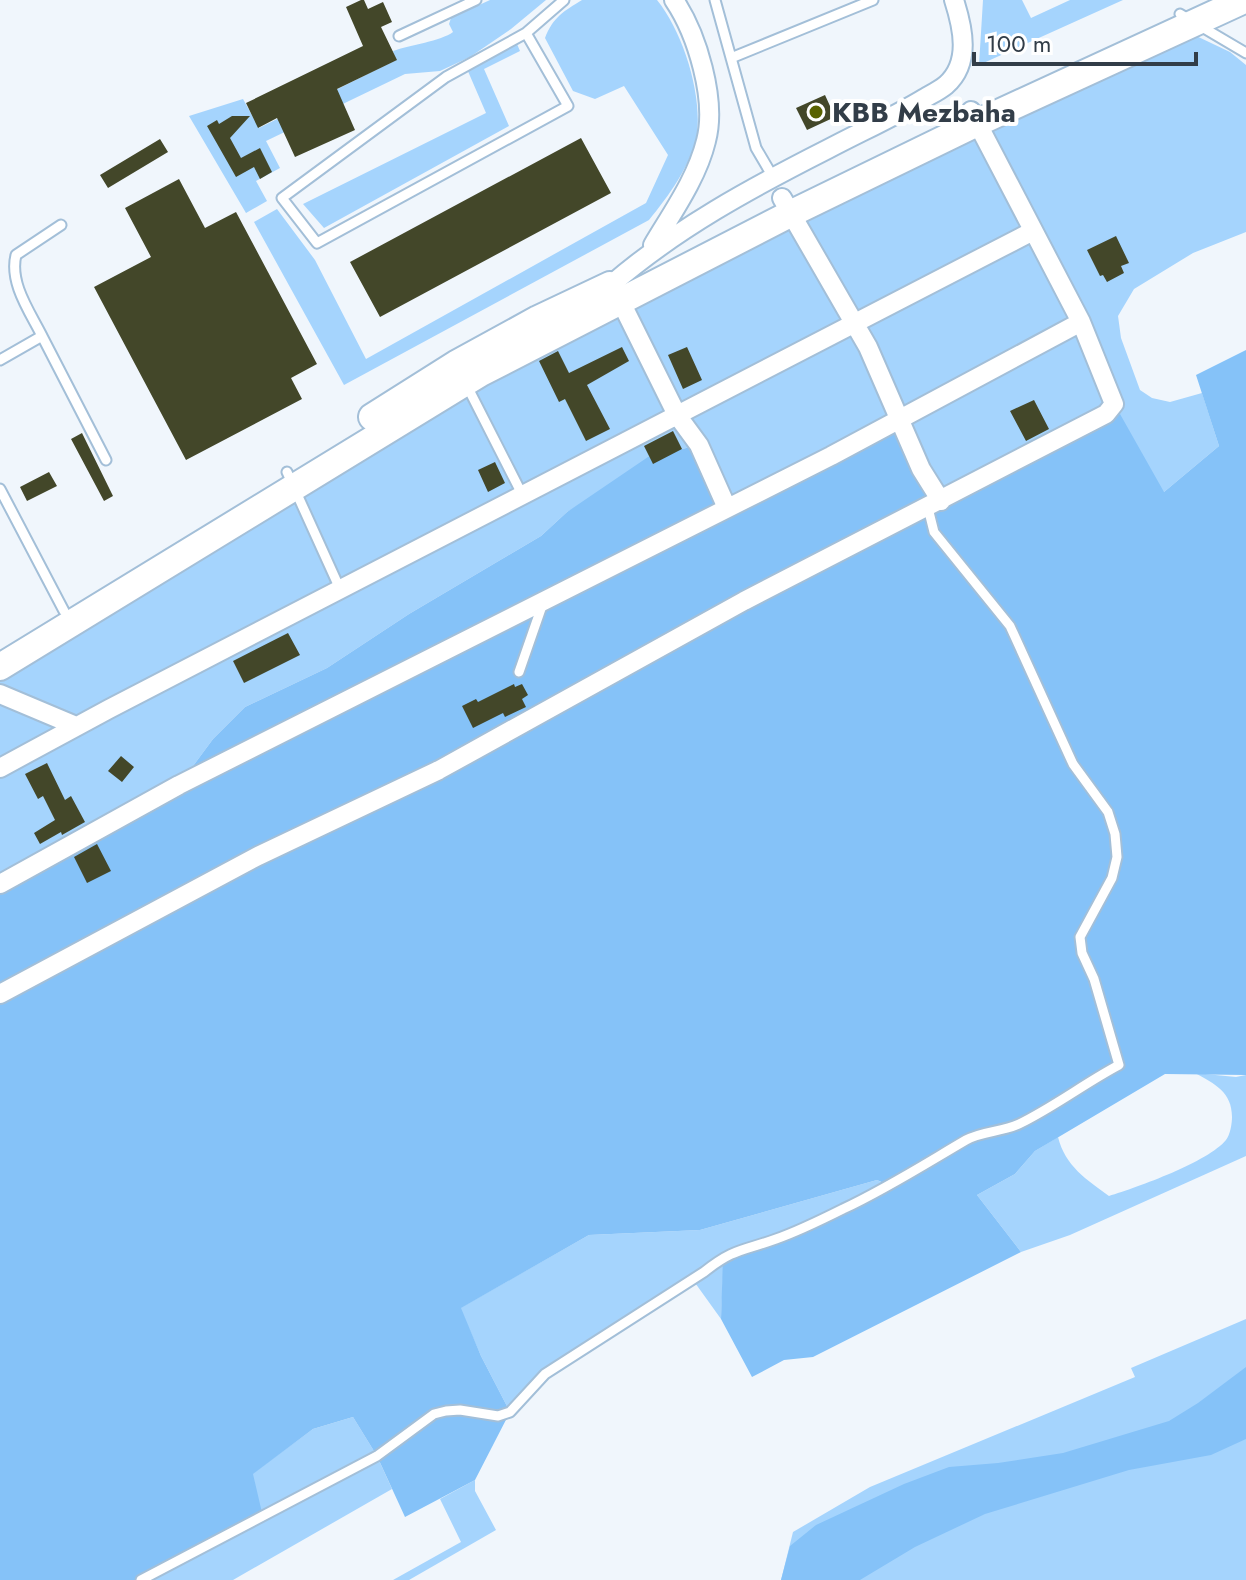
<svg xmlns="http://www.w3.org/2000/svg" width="1246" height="1580" font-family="Jost,sans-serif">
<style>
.green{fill:#a5d4fd}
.forest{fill:#85c2f8}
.building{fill:#434729}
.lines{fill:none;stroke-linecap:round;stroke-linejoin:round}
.service-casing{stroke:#a3bfd8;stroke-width:13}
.minor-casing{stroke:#a3bfd8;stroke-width:22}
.secondary-casing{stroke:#a3bfd8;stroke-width:30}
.service{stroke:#fff;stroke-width:9}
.minor{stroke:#fff;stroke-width:18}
.secondary{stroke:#fff;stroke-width:26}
.poi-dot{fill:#596200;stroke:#fff;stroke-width:3}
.labels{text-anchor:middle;stroke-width:8;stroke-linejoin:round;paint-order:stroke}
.poi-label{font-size:28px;font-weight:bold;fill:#323d48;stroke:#fff;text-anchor:start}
</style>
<rect width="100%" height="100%" fill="#f0f6fc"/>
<path class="green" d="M490 0H546L511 29 470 57 440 71 405 74 266 141 280 168 256 181 267 201 246 213 189 116 243 99 259 128 396 60 393 51C410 45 441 41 453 32L449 24 451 18Z
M582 0H657C683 32 702 93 697 134 692 164 668 197 649 220L344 385 254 222 277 209 315 260 366 359 646 203 668 155 624 86 595 99 573 91 545 38C553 17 564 11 582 0Z
M983 0H1022L1031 18 1070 0H1123L979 65Z
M1190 33 1230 52 1246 65V232L1193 253 1134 289 1118 316 1121 338 1140 390 1152 398 1170 402 1202 393 1219 446 1164 492 727 508 699 445 682 449 567 512 541 536 409 614 327 668 245 707 213 739 179 785 0 884V676L532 347Z
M517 44 520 51 484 69 509 126 324 228 303 204 486 113 467 69Z
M1195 1073 1236 1077 1246 1075V1156L1070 1235 1021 1252 977 1195 1015 1174 1035 1151 1058 1137C1065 1166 1087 1180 1109 1196 1138 1187 1208 1162 1226 1140 1230 1135 1232 1124 1232 1117 1232 1092 1215 1084 1195 1073Z
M877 1180 889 1186 851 1205 724 1256 721 1319 693 1280 572 1356 510 1412 481 1356 460 1308 589 1235 700 1230Z
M1246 1319V1580H781L793 1532 870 1487 1135 1377 1131 1368Z
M353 1417 377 1456 392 1489 233 1580H141L252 1474 313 1429Z
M475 1480V1491L496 1530 409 1580H393L461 1542 440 1499Z"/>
<path class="forest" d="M1246 350V1075L1165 1074 1035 1151 1015 1174 977 1195 1021 1252 813 1357 784 1360 752 1377 721 1319 723 1257 773 1240 888 1185 877 1180 700 1230 589 1235 461 1308 481 1356 510 1412 475 1480 405 1517 377 1456 353 1417 313 1429 253 1474 263 1517 141 1580H0V884L179 785 213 739 245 707 327 668 409 614 541 536 567 512 648 457 699 445 727 507 898 419 941 501 1120 414 1164 492 1219 446 1196 375Z
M1246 1367V1439L1211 1455 1129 1470 985 1514 915 1547 860 1580H781L790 1546 816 1525 904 1484 949 1467 998 1463 1063 1453 1169 1421 1198 1403Z"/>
<path class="building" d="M361 0H364L368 9 383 2 392 22 381 27 397 60 337 89 355 130 295 157 277 118 258 128 246 103 363 46 346 7Z
M825 95 835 117 807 130 796 108Z
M232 116H250L230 138 241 158 260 148 272 172 260 179 254 167 236 177 207 126 217 120 219 124Z
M581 138 611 193 380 317 350 262Z
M160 139 168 152 108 188 100 175Z
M179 179 205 228 236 212 317 364 291 378 302 399 186 460 94 287 151 257 125 208Z
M1116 236 1129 263 1121 266 1124 273 1107 282 1103 275 1100 276 1087 250Z
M622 347 629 361 587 385 610 429 586 441 565 399 559 402 539 361 558 351 569 373Z
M687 347 702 380 683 389 668 355Z
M1034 400 1049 429 1026 441 1010 411Z
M673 431 682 449 653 464 644 446Z
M82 433 113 496 104 501 71 439Z
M495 462 505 483 488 492 478 470Z
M49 472 57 486 27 501 20 487Z
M288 633 300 655 244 683 233 661Z
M514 684 515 687 522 684 528 695 522 699 526 707 505 717 503 713 473 728 462 706 476 699 478 702Z
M121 756 134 767 122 782 108 771Z
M47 763 65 800 71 796 85 822 62 835 61 832 40 844 34 833 55 820 43 796 38 799 25 774Z
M97 844 111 871 87 883 74 857Z"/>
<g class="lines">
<g class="service-casing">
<path id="service" d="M715 0 756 148 773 177
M1180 14 1246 53
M526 33 446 77 282 198 317 243 568 106 526 33 564 0
M399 36 476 0
M731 58 873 0
M42 336 106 460
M0 360 42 336C30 312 9 283 16 255L61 225
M466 384 523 496
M287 472 340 589
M0 489 64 611
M519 672 543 603
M141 1580 377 1456 434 1414 446 1411 460 1410 498 1416 510 1412 545 1374 704 1272C734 1248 743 1251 776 1239 799 1231 821 1220 843 1209 886 1189 925 1164 966 1140 982 1131 1002 1132 1019 1124 1054 1107 1085 1083 1119 1065L1094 979 1082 953 1080 937 1112 878 1117 857 1115 834 1108 812 1073 764 1010 626 934 532 928 508"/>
</g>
<g class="minor-casing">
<path id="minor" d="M782 198 868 347 921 469 941 501
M653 245C672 213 697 178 706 141 717 100 697 34 674 0
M727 508 699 445 677 415 612 284C677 228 751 188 828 149 860 132 894 117 925 98 932 94 940 90 946 85 971 63 963 28 954 0
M0 694 76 726
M0 768 109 709 1033 231
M0 884 179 785 831 456 1081 322
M0 994 258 856 439 770 744 601 1106 414 1114 404 1081 322 971 111"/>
</g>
<g class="secondary-casing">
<path id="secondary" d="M372 417 456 364 538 319 610 285
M0 667 481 373 790 214 977 123 1244 0"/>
</g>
<use href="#service" class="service"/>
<use href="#minor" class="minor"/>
<use href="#secondary" class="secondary"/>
</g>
<circle class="poi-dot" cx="816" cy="112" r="8"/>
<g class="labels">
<g class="poi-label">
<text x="832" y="122">KBB Mezbaha</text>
</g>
</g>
<path d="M974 52v12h222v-12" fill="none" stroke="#323d48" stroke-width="4"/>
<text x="986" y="52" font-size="24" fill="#323d48" stroke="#ffffff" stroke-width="6" paint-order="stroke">100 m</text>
</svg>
